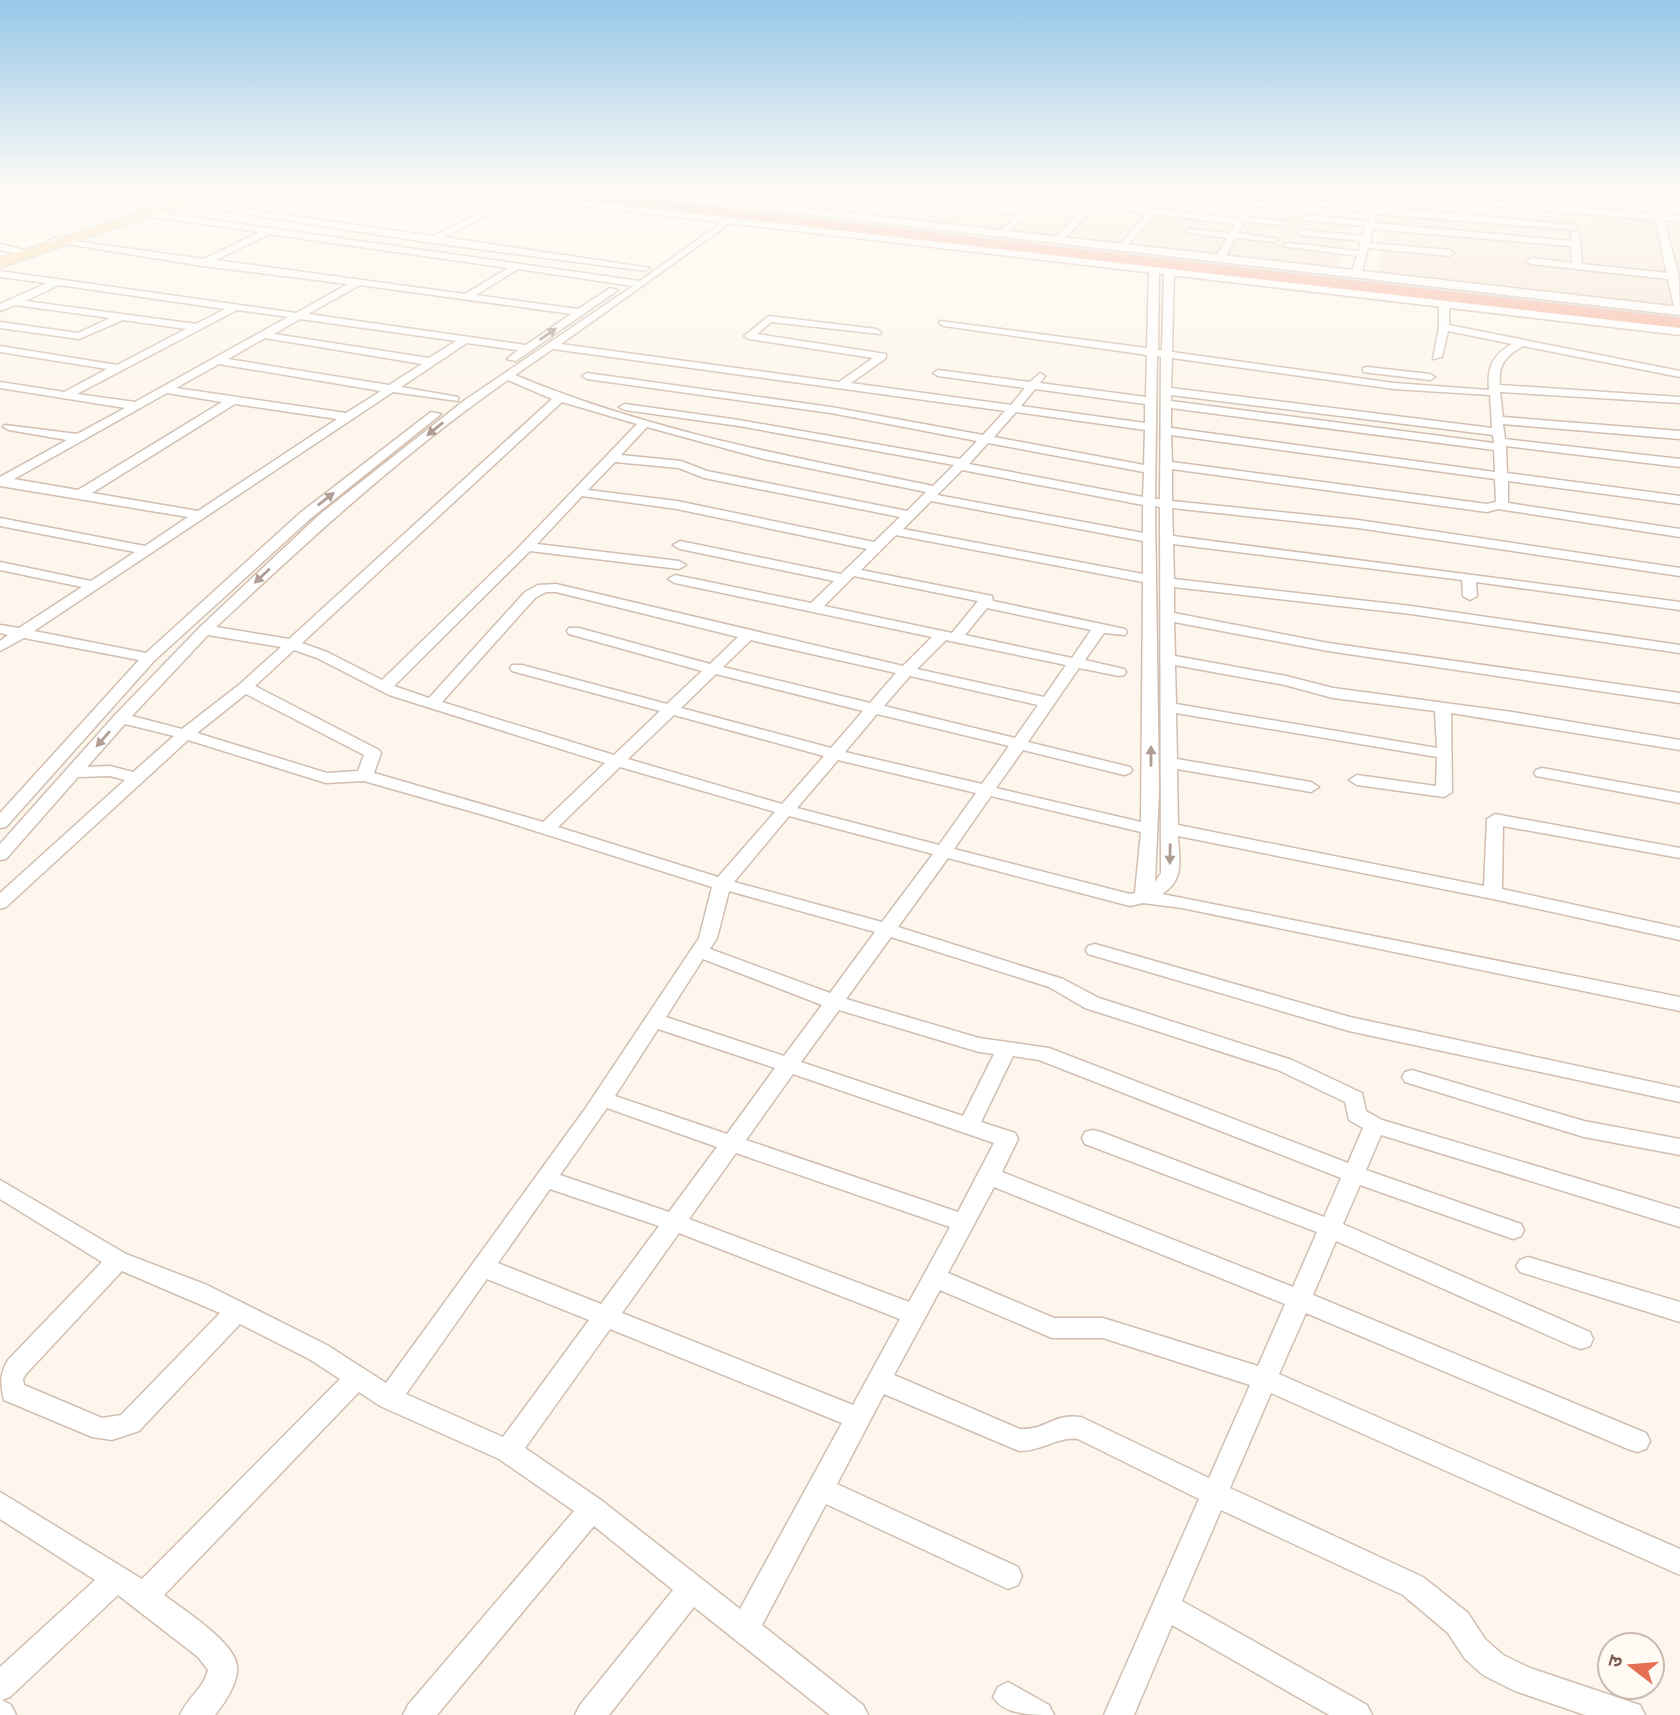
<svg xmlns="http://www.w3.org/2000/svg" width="1680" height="1715" font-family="Lato,'Noto Sans Devanagari',sans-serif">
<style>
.residential{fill:#f5e8da}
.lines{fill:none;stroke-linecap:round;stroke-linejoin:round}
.street-casing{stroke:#d1beb0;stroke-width:3}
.secondary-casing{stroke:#d6c0b0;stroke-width:3}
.primary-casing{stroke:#dad1cd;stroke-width:4}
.highway-casing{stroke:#dad1cd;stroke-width:3}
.street{fill:#fff;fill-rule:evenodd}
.secondary{fill:#fff;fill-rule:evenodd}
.primary{fill:#fbd9a5;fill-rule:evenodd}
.highway{fill:#f7b7a3;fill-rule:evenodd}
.wall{fill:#d1b7a8}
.shaded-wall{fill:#aa9588}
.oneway{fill:#af9d94}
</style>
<rect width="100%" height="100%" fill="#fdf6ec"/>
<path class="residential" d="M802 189H1363L1339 267 776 208Z
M1391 189H1680V307L1377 277Z"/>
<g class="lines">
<g class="street-casing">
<path id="street" d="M785 189H794L764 208 757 206Z
M806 189H830L1023 209 1028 204 1035 206 1003 236 999 233 1018 214Z
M960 189H984L1044 197 1040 200Z
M1268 189H1276L1275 207 1104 197 1099 202 1237 219 1245 210 1249 213 1247 217 1288 222 1284 225 1244 222 1239 233 1278 239 1274 242 1235 238 1225 258 1220 261 1215 258 1227 238 1185 232 1189 229 1229 233 1235 224 1155 214 1123 250 1118 247 1147 213 1095 207 1062 241 1055 239 1088 202 1103 191 1268 202Z
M1315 189H1345L1540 205 1539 189H1547L1548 205 1680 216V222L1664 220 1679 277 1680 314 1675 311 1668 279 1531 264 1526 261 1531 258 1572 263 1571 246 1373 229 1370 243 1449 250 1454 253 1449 256 1368 248 1361 275 1356 278 1351 275 1357 256 1283 246 1288 243 1358 251 1361 241 1300 235 1299 233 1303 230 1363 236 1365 226 1303 220 1306 215 1367 221 1372 213 1318 206 1321 201 1574 225 1578 228 1577 230 1376 214 1375 223 1571 241V234L1575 231 1579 234 1582 264 1667 273 1655 220 1319 191Z
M520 192 523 197 444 237 650 268 645 271 432 243 176 203 180 200 433 236Z
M1611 192 1680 197V203L1608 197Z
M149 211 640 281 730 216 734 219 733 221 561 344 839 382 873 358 749 339 744 336 769 316 876 329 881 332 880 334 771 322 757 334 886 354V358L851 383 1011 405 1025 388 938 376 933 373 938 370 1030 382 1040 373 1045 376 1040 383 1146 397 1147 355 944 326 939 323 940 321 1147 348 1149 270 1154 267 1159 270 1158 350H1162L1164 271 1169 268 1174 271 1172 352 1394 383 1489 390C1487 368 1492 355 1512 344L1448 331 1442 357 1433 359 1439 327V303L1444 300 1449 303V325L1680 371V377L1523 346C1506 356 1498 364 1500 385L1680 397V403L1500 392 1503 417 1680 431V439L1503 424 1505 439 1680 459V467L1506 446 1507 473 1680 496V504L1508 481V503L1680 529V537L1498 509 1487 512 1172 469V501L1358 520 1680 568V576L1358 528 1172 508 1173 536 1680 602V610L1476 582 1477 596 1470 600 1463 596 1462 580 1173 544 1174 579 1411 606 1680 645V653L1411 614 1174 587V613L1328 643 1680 693V703L1328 651 1174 622 1175 656 1286 676 1333 688 1512 712 1680 740V750L1451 713 1452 792 1444 797 1357 785 1349 780 1357 775 1436 786 1437 757 1176 713 1177 759 1311 782 1319 787 1311 792 1177 769 1178 825 1484 886 1487 819 1495 814 1680 848V858L1503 826 1502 889 1680 928V940L1493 899 1178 836C1179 860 1185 880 1162 894L1680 997V1011L1182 908 1143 903 1130 906 948 858 898 927 1063 979 1099 998 1292 1060 1362 1093 1366 1111 1382 1120 1680 1209V1227L1381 1135 1366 1170 1521 1224 1524 1230 1521 1236 1513 1239 1360 1185 1343 1224 1590 1332 1593 1339 1590 1346 1581 1349 1572 1346 1336 1241 1313 1295 1646 1433 1650 1441 1646 1449 1637 1452 1628 1449 1306 1313 1279 1374 1680 1549V1575L1271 1393 1230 1488 1423 1577 1468 1613 1485 1639 1503 1655 1530 1668 1640 1705 1645 1715H1585L1515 1691 1483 1675 1465 1659 1448 1633 1403 1595 1221 1510 1182 1601 1367 1705 1372 1715H1329L1172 1625 1134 1715H1104L1199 1499 1078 1439C1059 1436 1040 1452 1019 1451L884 1394 837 1484 1018 1567 1022 1576 1018 1585 1008 1589 826 1504 762 1625 863 1705 868 1715H830L694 1607 609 1715H575L580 1705 673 1590 594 1526 437 1715H403L408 1705 574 1511 499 1459 380 1406 359 1392 164 1595C182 1609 235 1642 237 1666 239 1682 224 1704 215 1715H180C187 1698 204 1688 208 1670L198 1657 118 1595 10 1697 2 1700 11 1705 16 1715H0V1667L95 1580 0 1519V1492L142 1579 340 1379 309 1359 240 1324 139 1431 112 1440 92 1437 4 1400C0 1384 0 1373 8 1360L102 1262 0 1199V1180L126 1254 207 1285 327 1345 386 1383 585 1109 699 938 712 887 494 818 364 781 326 783 188 740 6 907 0 909V893L125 780 110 776 78 777 6 859 0 860V844L115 715 200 627 319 515 465 400 633 286 518 269 476 295 578 309 610 288 618 290 516 361 507 359 518 350 467 343 401 387 458 397V401L393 392 34 631 146 653 300 513 431 412 441 414 310 519 154 661 6 827 0 828V813L139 660 24 638 0 651V641L8 635 0 633V625L19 628 82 587 0 570V562L91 581 135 552 0 526V518L145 546 188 517 0 486V477L67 440 9 430 3 427 5 425 77 434 125 408 0 388V382L64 392 107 369 0 352V346L117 365 186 329 123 320 79 339 0 328V322L78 333 110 318 15 305 0 311V304L47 283 0 277V271L296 313 348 284 203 266 48 241 53 238 204 259 259 232 146 216ZM269 234 508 268 465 294 216 260ZM59 285 225 309 196 324 25 301ZM360 285 571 314 526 345 308 314ZM237 310 288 317 135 402 77 394ZM300 319 456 341 429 358 274 334ZM265 338 422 364 389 385 228 359ZM553 349 1005 411 983 435 831 407 587 373 582 376 587 379 831 413 977 441 960 459 739 420 625 404 619 407 625 410 739 426 954 465 933 486C792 457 648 431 515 375ZM1157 356 1161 357 1160 499H1155ZM1172 358 1394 389 1490 395 1492 428 1171 388ZM219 364 381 391 346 413 176 388ZM508 380 552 399 289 639 216 627C309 540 403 453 508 380ZM1035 389 1145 404V423L1021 406ZM167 393 222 402 78 490 14 479ZM1171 395 1493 435 1494 443 1171 401ZM562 402 637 424 517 549 382 680 327 652 302 643ZM235 404 337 419 198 511 92 493ZM1171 408 1494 450 1495 472 1171 428ZM1016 412 1145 430 1144 465 994 437ZM647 427 764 459 926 492 907 511 707 471 681 461 621 455ZM1171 435 1495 479 1496 502 1487 504 1172 462ZM988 443 1144 472 1143 497 969 464ZM615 462 679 468 704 478 900 517 874 542 677 501 588 490ZM962 470 1143 505V533L937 495ZM582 496 677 509 867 549 841 574 680 541 673 545 680 549 834 581 811 603 675 575 668 579 675 583 932 637 903 666 556 584 538 585 525 592 429 698 394 686 530 551 679 569 686 565 679 561 537 544ZM931 501 1143 541V574L903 529ZM1155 506 1160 507 1161 873 1155 882 1159 790ZM896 535 1143 582 1141 822 996 788 1023 750 1124 775 1130 773 1132 770 1130 767 1028 742 1079 668 1119 676 1124 675 1126 672 1124 669 1085 660 1104 633 1125 635 1127 632 1125 629 993 601 992 596 987 595 861 570ZM854 576 978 601 952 633 824 606ZM546 592H556L738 637 710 664 579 628H569L567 631 569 634 702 671 667 704 522 665H512L510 668 512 671 660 711 614 755 442 702 535 598ZM987 608 1091 630 1072 658 965 635ZM208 635 281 647 240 684 182 729 132 716ZM751 640 763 643 896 673 870 703 723 667ZM946 640 955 642 1066 665 1044 697 917 669ZM294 650 317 658 389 695 605 763 543 822 374 773 381 753 379 750 255 686ZM1175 665 1285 685 1333 698 1435 711 1437 748 1176 704ZM716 674 863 711 831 748 681 708ZM910 676 1038 705 1015 738 884 706ZM246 694 364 755 358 771 327 773 197 733ZM877 714 1009 746 982 784 845 752ZM674 715 824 756 782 804 628 759ZM125 724 174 736 133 772 110 766 87 767ZM838 760 976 793 939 845 797 808ZM620 767 775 812 718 877 558 827ZM991 796 1141 832 1135 893 1130 894 954 849ZM789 816 933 854 882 922 734 882ZM729 891 875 932 830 993 710 949 717 938ZM891 937 1049 987 1085 1008 1278 1070 1345 1102 1349 1120 1363 1128 1348 1163 1049 1048 979 1038 846 999ZM703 959 822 1005 784 1056 666 1017ZM839 1010 979 1052 994 1054 963 1116 801 1062ZM658 1029 775 1068 727 1134 615 1096ZM1013 1056 1039 1060 1341 1178 1324 1217 1101 1132 1093 1130 1085 1132 1082 1138 1085 1144 1317 1232 1293 1287 1002 1172 1018 1139 1015 1133 981 1122ZM793 1074 994 1143 958 1212 746 1140ZM607 1108 717 1147 669 1212 560 1175ZM736 1153 950 1227 909 1302 689 1219ZM994 1187 1285 1304 1258 1366 1103 1318H1054L948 1273ZM550 1189 659 1226 601 1304 498 1263ZM679 1233 900 1319 853 1405 622 1313ZM122 1271 220 1313 121 1415 102 1418 24 1385 23 1379 26 1374ZM487 1279 589 1320 503 1437 406 1394ZM940 1290 1052 1338H1103L1250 1385 1209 1478 1081 1417C1052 1413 1048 1430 1020 1429L894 1375ZM610 1329 842 1423 740 1609 601 1500 525 1448Z
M0 244 24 250 26 252 21 255 0 250Z
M1367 367 1430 374 1435 377 1430 380 1363 372V368Z
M1542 768 1680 793V803L1536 776 1534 773 1536 770Z
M1095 944 1350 1017 1680 1088V1102L1349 1031 1088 954 1086 950 1088 946Z
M1412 1070 1584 1121 1680 1139V1155L1584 1137 1405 1082 1402 1077 1405 1072Z
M1528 1257 1680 1302V1322L1520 1272 1516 1266 1520 1260Z
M1008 1682 1049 1705 1054 1715C1031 1715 1004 1715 993 1697L998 1687Z"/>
</g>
<g class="secondary-casing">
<path id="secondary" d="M460 189H490L1680 327V335L465 192Z
M607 189H637L1680 307V315L612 192Z"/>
</g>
<g class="primary-casing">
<path id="primary" d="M213 189H230L0 267V258Z"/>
</g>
<g class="highway-casing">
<path id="highway" d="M508 189H549L1680 318V328L515 193Z"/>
</g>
<use href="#street" class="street"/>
<use href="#secondary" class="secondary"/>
<use href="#primary" class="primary"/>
<use href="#highway" class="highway"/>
</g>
<path class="wall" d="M172 189H205L193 193Z"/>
<path class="shaded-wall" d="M192 189H205L193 193Z"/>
<defs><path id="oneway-solid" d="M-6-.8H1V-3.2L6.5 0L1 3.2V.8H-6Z" transform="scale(1.75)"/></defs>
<g class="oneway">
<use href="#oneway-solid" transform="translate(548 334) rotate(-35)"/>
<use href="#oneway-solid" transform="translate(435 429) rotate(141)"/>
<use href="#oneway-solid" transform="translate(326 499) rotate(-38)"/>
<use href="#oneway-solid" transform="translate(262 576) rotate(137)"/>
<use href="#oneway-solid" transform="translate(103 739) rotate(131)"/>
<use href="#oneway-solid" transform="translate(1151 756) rotate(-90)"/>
<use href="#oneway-solid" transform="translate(1170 854) rotate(91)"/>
</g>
<linearGradient id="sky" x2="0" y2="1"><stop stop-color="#97c7e8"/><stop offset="0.44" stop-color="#fefbf6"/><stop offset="1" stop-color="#fefbf6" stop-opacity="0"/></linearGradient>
<rect width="1680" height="429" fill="url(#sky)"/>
<g transform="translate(1631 1666) rotate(286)"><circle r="33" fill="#fffaf3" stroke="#cabbb1" stroke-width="2"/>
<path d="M0-5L12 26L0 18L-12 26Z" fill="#e76f51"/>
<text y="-10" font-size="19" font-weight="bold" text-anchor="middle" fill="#7a5c4d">उ</text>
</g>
</svg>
